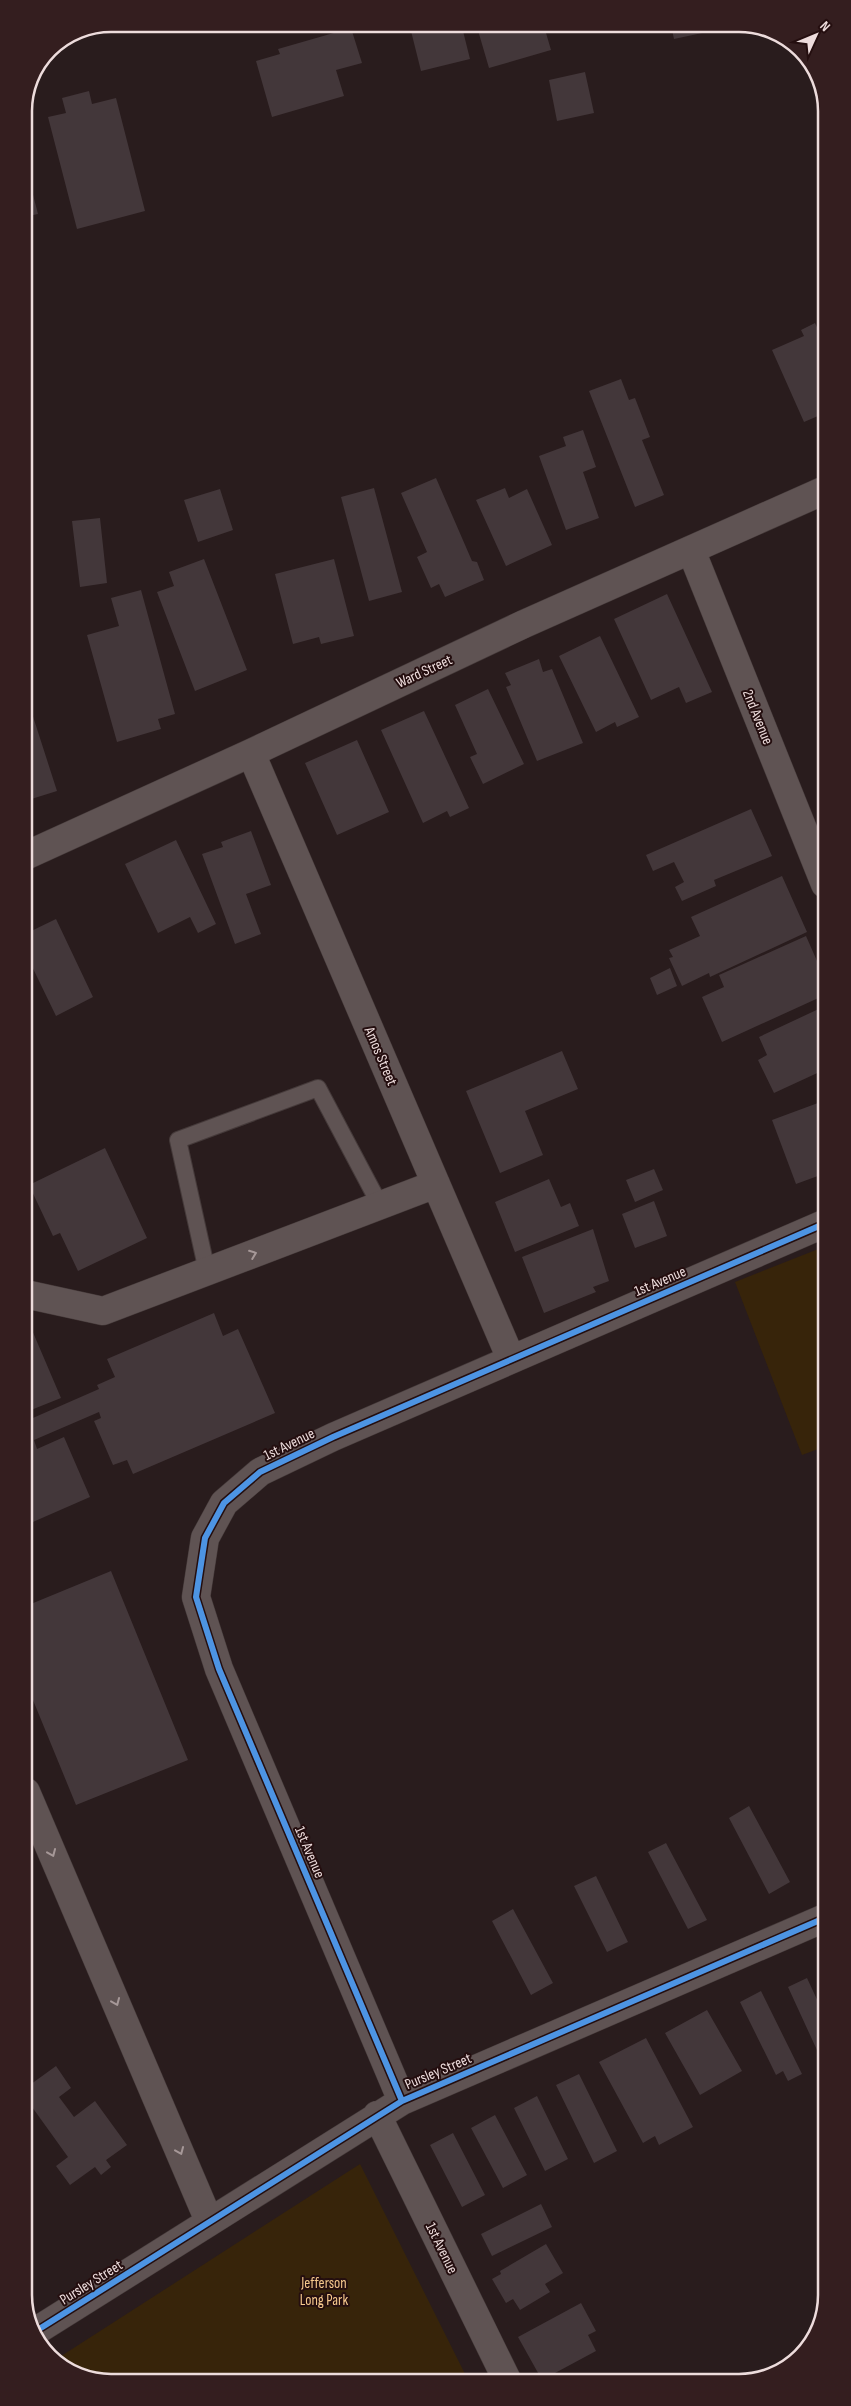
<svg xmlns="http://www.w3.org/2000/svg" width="851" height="2406" font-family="'Sofia Sans Condensed',sans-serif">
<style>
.green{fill:#37240a}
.building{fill:#43373a}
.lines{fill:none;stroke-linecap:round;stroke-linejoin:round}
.service-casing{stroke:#453a3a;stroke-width:18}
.minor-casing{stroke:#453a3a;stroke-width:29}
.service{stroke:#5f5353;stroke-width:16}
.minor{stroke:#5f5353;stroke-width:28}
.cycleway-casing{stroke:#240e0f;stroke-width:9}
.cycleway{stroke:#4d94e3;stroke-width:6}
.oneway{stroke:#a69898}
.labels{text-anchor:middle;stroke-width:4;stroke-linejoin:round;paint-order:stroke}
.street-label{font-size:15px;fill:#eddcdc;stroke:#240e0f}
.park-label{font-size:15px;fill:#f6c88d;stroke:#240e0f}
.rim{fill:none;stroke:#eddcdc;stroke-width:2.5}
</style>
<rect width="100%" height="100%" fill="#291c1d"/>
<path class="green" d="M826 1246V1446L802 1455 735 1282Z
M360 2164 468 2380 105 2382 58 2364 55 2360Z"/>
<path class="building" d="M720 24 721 29 674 39 671 25Z
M612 25 585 33 583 26 597 25Z
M544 26 551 50 489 68 477 27Z
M410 27H462L470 59 421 71Z
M351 28 362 63 336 70 344 96 272 117 256 61 280 54 278 49Z
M585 72 594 113 557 121 549 80Z
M89 91 92 104 116 98 145 211 77 229 48 117 66 113 62 98Z
M24 160 38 214 24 217Z
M815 323 825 344V413L804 422 772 350 804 336 801 330Z
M621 379 629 400 635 398 650 437 642 440 664 495 635 507 589 391Z
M583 430 596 467 583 472 599 518 566 530 539 456 566 446 563 437Z
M436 478 472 561 477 562 484 580 445 597 439 584 431 588 417 557 427 552 401 493Z
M374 488 402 592 369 601 341 497Z
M505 488 509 498 527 489 552 545 506 566 476 500Z
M220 489 233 530 198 542 184 500Z
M100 518 107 583 80 587 72 521Z
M204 559 247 670 195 691 157 592 174 586 169 572Z
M334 559 354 636 321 644 319 637 293 644 275 574Z
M141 590 175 714 158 719 161 729 117 742 87 635 119 626 111 598Z
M667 594 712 692 686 703 679 687 651 700 614 619Z
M600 636 639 717 617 727 615 722 596 732 559 656Z
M539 659 543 672 552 669 583 743 537 761 506 687 511 685 505 673Z
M488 689 524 764 483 784 470 757 477 754 455 705Z
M29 704 57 791 25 801V705Z
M424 711 469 808 450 817 447 811 423 823 381 730Z
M357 740 389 812 337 835 305 763Z
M751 809 772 856 714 880 716 886 682 901 675 887 684 882 674 862 653 871 646 855Z
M251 831 271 885 246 894 261 934 235 944 202 854 223 847 221 842Z
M176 840 216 924 198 933 190 917 158 933 125 864Z
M782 876 807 932 710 977 709 973 682 986 669 958 673 957 669 950 700 936 691 917Z
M56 919 93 997 56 1016 25 952V934Z
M806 936 821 970 825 968V995L722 1042 702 997 724 987 719 975Z
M670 968 677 986 657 995 650 978Z
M825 1006 826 1069 774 1093 758 1060 767 1055 759 1037Z
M562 1051 578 1089 525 1111 543 1155 500 1173 466 1091Z
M826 1100V1173L796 1184 772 1120Z
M105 1148 147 1238 78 1271 60 1233 53 1236 29 1185Z
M654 1169 663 1190 635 1202 626 1180Z
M549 1179 561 1207 570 1203 579 1226 515 1252 495 1202Z
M654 1201 667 1236 635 1248 622 1214Z
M593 1229 609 1281 593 1287 596 1292 544 1313 522 1257Z
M214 1313 223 1336 238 1329 275 1413 133 1474 127 1460 113 1465 94 1421 101 1418 99 1412 34 1440 37 1449 64 1437 90 1497 26 1525V1421L99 1389 97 1385 115 1377 107 1359Z
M26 1316 61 1398 26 1412Z
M111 1571 188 1760 76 1805 26 1683V1606Z
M749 1806 790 1882 769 1894 729 1818Z
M666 1843 707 1920 688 1929 648 1852Z
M596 1876 628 1942 607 1952 574 1886Z
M513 1909 553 1983 531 1995 492 1921Z
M807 1978 827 2021V2059L822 2061 788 1987Z
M761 1991 802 2074 788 2081 783 2071 776 2075 740 2002Z
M707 2010 742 2071 700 2095 665 2033Z
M646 2038 693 2127 659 2145 655 2136 643 2143 599 2062Z
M56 2066 71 2088 59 2097 74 2117 95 2101 127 2145 106 2160 111 2167 101 2175 95 2167 70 2185 56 2166 68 2157 27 2100V2087Z
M579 2074 617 2151 594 2163 556 2085Z
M537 2096 568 2159 545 2171 514 2108Z
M495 2115 527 2175 503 2188 471 2128Z
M453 2133 485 2195 462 2207 430 2145Z
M541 2204 552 2227 492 2256 481 2234Z
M546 2244 563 2273 545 2284 550 2292 520 2310 513 2299 506 2303 492 2279 501 2274 500 2271Z
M581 2303 596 2331 588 2335 596 2351 542 2380 518 2337Z"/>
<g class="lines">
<g class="service-casing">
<path id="service" d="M207 1271 178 1140 318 1088 380 1205"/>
</g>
<g class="minor-casing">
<path id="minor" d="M691 550 825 884
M251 753 511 1359
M25 856 251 753 524 624 825 490
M25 1294 103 1311 436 1184
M26 1792 209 2221
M402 2101 219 1669 196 1597 205 1538 224 1503 260 1472 333 1437 826 1223
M377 2115 507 2380
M36 2331 402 2101 827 1917"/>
</g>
<use href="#service" class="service"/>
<use href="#minor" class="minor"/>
<g class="cycleway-casing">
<path id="cycleway" d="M402 2101 219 1669 196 1597 205 1538 224 1503 260 1472 333 1437 826 1223
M36 2331 402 2101 827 1917"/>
</g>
<use href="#cycleway" class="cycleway"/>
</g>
<defs><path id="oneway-chevron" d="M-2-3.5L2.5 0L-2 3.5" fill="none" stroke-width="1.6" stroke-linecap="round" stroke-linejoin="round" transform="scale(1.25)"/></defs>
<g class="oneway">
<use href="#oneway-chevron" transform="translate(253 1254) rotate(-21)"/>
<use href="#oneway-chevron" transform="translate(52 1853) rotate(67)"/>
<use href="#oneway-chevron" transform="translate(116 2002) rotate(67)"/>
<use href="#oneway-chevron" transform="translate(180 2151) rotate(67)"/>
</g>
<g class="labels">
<g class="street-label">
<text transform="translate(424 671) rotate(-25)" y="5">Ward Street</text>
<text transform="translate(758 717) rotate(68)" y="5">2nd Avenue</text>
<text transform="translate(381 1056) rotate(67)" y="5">Amos Street</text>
<text transform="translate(660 1281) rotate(-23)" y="5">1st Avenue</text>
<text transform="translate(289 1444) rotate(-26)" y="5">1st Avenue</text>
<text transform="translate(310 1852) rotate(67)" y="5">1st Avenue</text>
<text transform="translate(438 2071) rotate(-23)" y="5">Pursley Street</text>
<text transform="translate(442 2248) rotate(64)" y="5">1st Avenue</text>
<text transform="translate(91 2282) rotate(-32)" y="5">Pursley Street</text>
</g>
<g class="park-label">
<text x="324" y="2288">Jefferson<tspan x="324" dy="17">Long Park</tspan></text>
</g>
</g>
<path d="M0 0H851V2406H0ZM111 32H739A79 79 0 0 1 818 111V2295A79 79 0 0 1 739 2374H111A79 79 0 0 1 32 2295V111A79 79 0 0 1 111 32Z" fill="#341e1f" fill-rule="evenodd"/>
<path class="rim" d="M111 32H739A79 79 0 0 1 818 111V2295A79 79 0 0 1 739 2374H111A79 79 0 0 1 32 2295V111A79 79 0 0 1 111 32Z"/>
<g transform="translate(816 35) rotate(46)" stroke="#240e0f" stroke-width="4" paint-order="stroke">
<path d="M0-4L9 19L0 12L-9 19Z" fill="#eddcdc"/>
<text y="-8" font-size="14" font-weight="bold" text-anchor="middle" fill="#eddcdc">N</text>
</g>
</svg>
